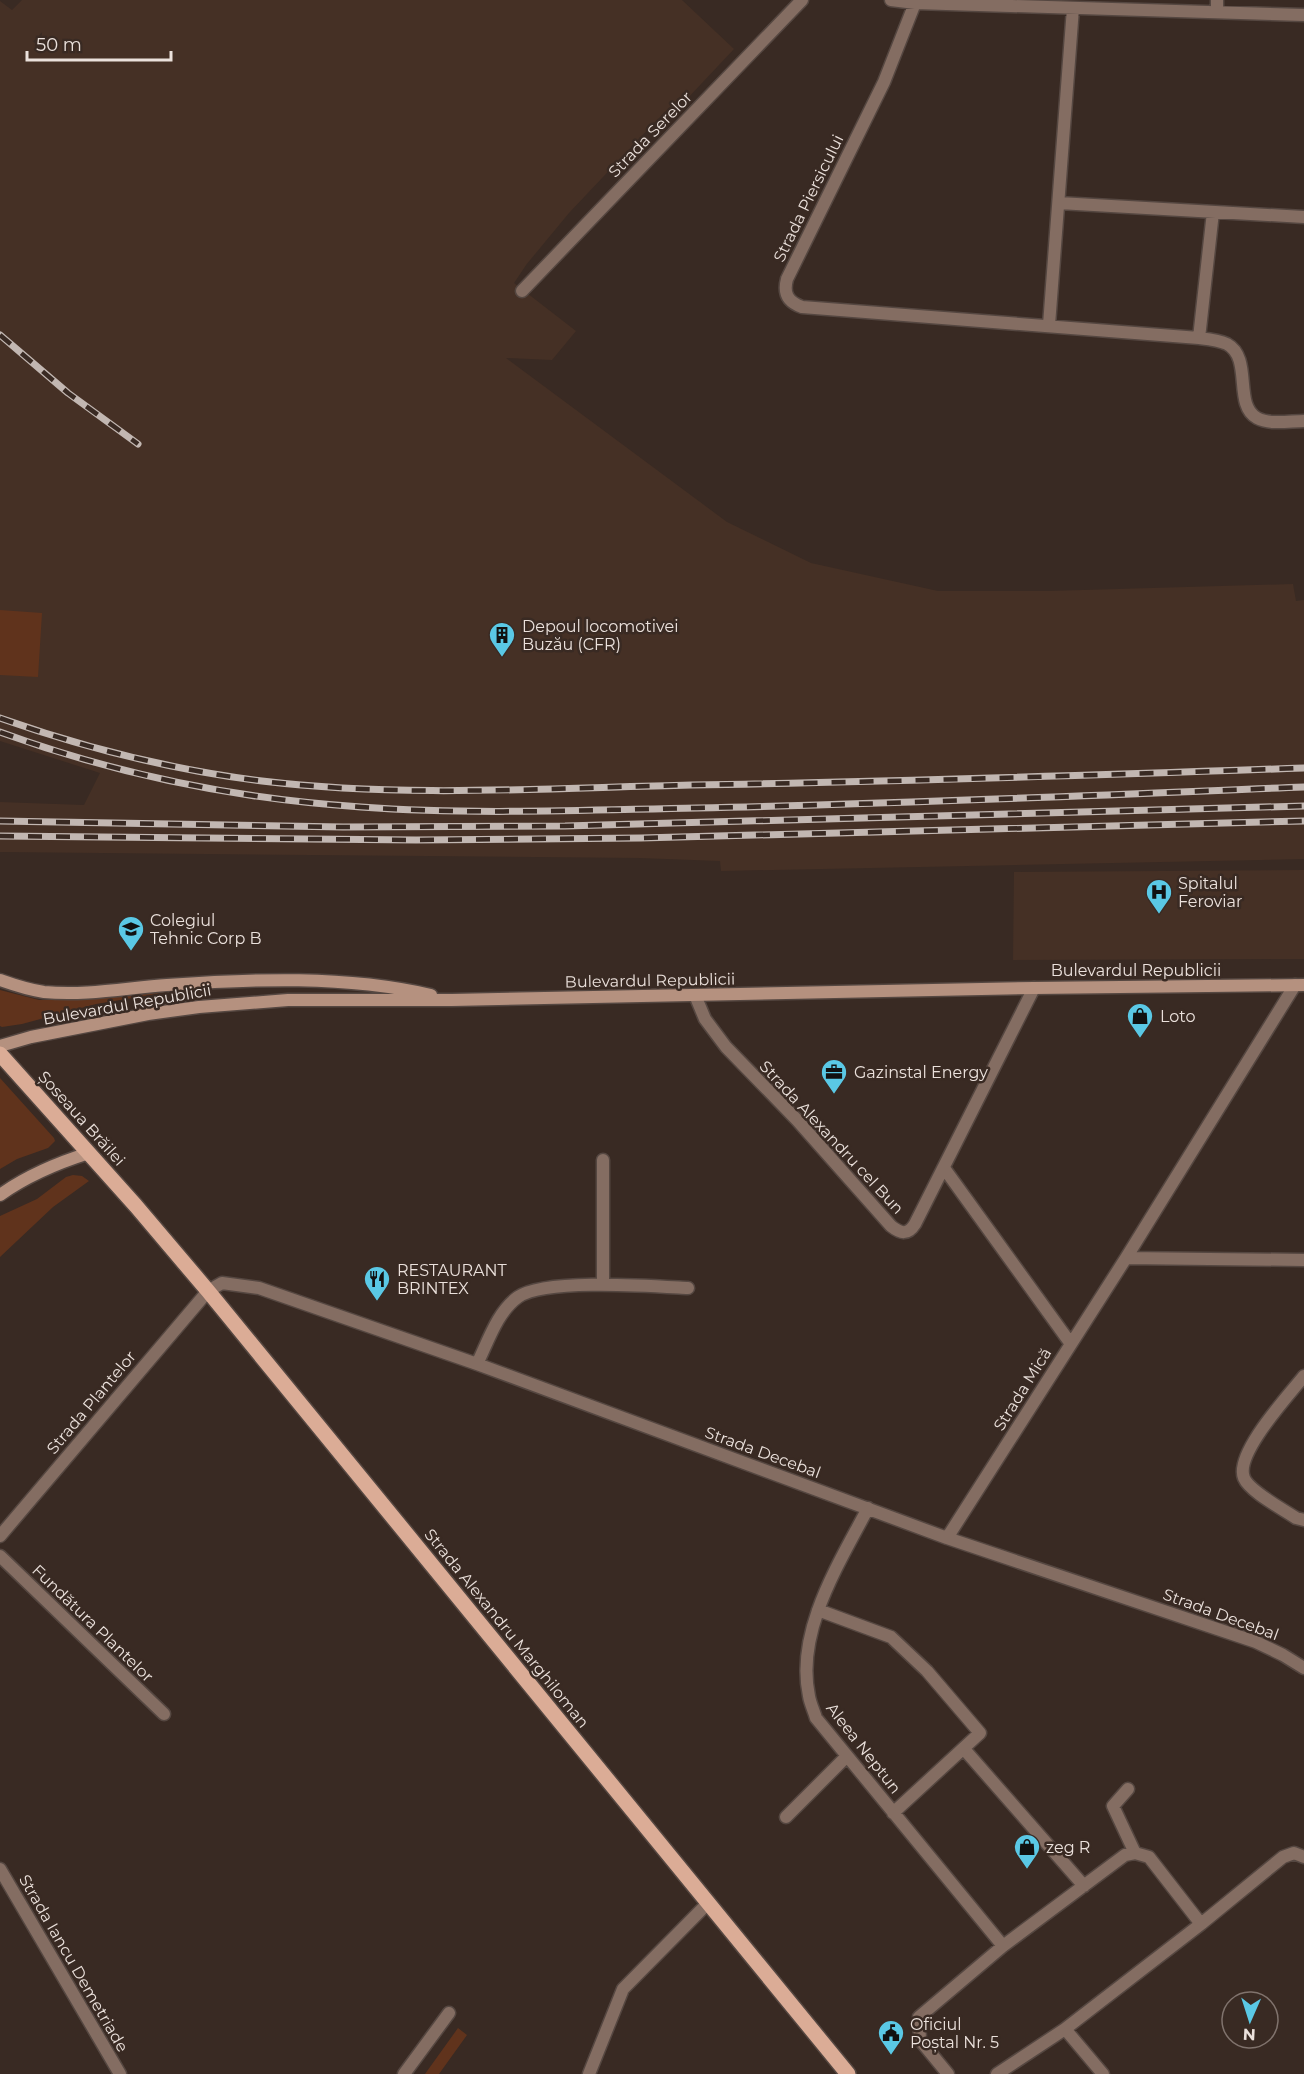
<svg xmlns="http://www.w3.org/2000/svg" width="1304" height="2074" font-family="Montserrat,sans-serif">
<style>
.built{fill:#453025}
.green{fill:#60331c}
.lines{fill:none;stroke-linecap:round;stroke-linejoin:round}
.minor-casing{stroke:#554741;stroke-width:15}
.secondary-casing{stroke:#554741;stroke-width:15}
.primary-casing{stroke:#554741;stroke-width:18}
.minor{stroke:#846d62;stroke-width:12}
.secondary{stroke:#b5917f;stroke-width:12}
.primary{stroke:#dbac96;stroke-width:15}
.rail-casing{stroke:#c2b7b2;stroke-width:7}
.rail{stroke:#392a23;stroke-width:4.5;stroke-dasharray:14;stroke-linecap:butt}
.labels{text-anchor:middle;stroke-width:5;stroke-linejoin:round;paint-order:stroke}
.street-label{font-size:16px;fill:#ebe1dc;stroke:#392a23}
.poi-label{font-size:16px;fill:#ebe1dc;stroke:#392a23;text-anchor:start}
</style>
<rect width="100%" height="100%" fill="#392a23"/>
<path class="built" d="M22 0H682L734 49 686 100 675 102 655 122 569 213 526 265 514 283 576 331 552 360 506 358 727 522 811 563 938 591H1049L1293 584 1296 601 1304 600V859L721 871 720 861 639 858 0 852V802L84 805 100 773 0 741V1L12 10Z
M1304 870V959L1013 960 1014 872Z"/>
<path class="green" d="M0 610 42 613 38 677 0 675Z
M0 990 39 1000H69L169 992 96 1004 22 1024 2 1027 0 1026Z
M0 1078 54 1138 55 1141 48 1148 17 1159 0 1169Z
M73 1175 82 1176 89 1181 53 1207 0 1257V1216L37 1199 66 1177Z
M458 2028 467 2035 439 2074H425Z"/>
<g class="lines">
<g class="minor-casing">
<path id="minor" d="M891 0 915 3 1304 15
M915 3 884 82 787 279C783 294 788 302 802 307L1199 338C1208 339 1219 340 1227 344 1253 358 1233 405 1257 418 1270 425 1290 421 1304 421
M1217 12V0
M1059 203 1304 217
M522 291 802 0
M1049 325 1073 8
M1199 338 1213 212
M695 995 705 1019 726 1047 797 1120 891 1226C901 1234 908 1235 915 1224L1034 988
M603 1160V1284
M944 1168 1071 1344
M1126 1258 1304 1260
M477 1364C488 1342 497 1312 518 1297 545 1278 652 1286 688 1288
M1304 1376C1289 1395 1234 1454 1244 1478 1250 1492 1283 1509 1296 1518L1304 1520
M868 1508C840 1562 795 1631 809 1696 810 1703 814 1711 816 1718L1003 1946
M0 1536 208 1291 222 1283 259 1288 477 1364 947 1538 1256 1642 1283 1655 1304 1668
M947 1538 1126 1258 1295 985
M0 1556 164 1714
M818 1610 891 1637 927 1671 980 1733 893 1813
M964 1749 1084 1886
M1128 1789 1113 1806 1135 1853
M786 1817 847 1756
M0 1869 120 2074
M1065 2029 1103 2074
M404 2074 449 2013
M589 2074 623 1989 709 1902
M948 2074 920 2040 919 2017 1003 1946 1125 1855 1135 1853 1149 1857 1201 1924
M997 2074 1065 2029 1201 1924 1283 1857 1294 1853 1304 1857"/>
</g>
<g class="secondary-casing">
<path id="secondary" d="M0 980C14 985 29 990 44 992 85 996 126 988 167 985 253 979 345 975 431 995
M0 1046 31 1037 148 1014 199 1007 288 1000H452L1034 988 1304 985
M0 1195C28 1175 57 1163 89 1153"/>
</g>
<g class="primary-casing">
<path id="primary" d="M0 1054 136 1206 208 1291 848 2074"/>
</g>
<use href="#minor" class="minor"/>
<use href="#secondary" class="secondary"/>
<use href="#primary" class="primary"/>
<g class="rail-casing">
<path id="rail" d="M0 335 68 393 138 444
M0 718C85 748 173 770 262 781 405 798 548 788 691 785 895 782 1100 775 1304 768
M0 732C115 774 238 799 361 807 473 815 585 810 697 808 899 804 1102 795 1304 787
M0 821 343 827 565 826 1304 806
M0 836 416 840 641 838 1304 821"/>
</g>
<use href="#rail" class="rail"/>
</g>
<defs>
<g id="building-pin" transform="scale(1.35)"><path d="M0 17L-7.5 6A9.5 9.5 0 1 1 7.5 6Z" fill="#5ac8e5" stroke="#392a23"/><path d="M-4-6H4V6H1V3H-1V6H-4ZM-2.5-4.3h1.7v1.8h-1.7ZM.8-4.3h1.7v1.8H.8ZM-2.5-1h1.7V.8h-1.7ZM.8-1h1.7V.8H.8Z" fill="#111"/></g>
<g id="hospital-pin" transform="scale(1.35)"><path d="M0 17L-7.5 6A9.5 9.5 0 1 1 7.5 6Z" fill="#5ac8e5" stroke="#392a23"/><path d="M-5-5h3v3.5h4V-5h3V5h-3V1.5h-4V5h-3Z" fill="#111"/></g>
<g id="school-pin" transform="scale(1.35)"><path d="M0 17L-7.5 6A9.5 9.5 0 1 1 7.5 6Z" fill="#5ac8e5" stroke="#392a23"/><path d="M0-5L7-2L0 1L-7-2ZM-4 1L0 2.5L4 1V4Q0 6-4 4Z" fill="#111"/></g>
<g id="shop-pin" transform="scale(1.35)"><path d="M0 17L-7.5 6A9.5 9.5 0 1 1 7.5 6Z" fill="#5ac8e5" stroke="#392a23"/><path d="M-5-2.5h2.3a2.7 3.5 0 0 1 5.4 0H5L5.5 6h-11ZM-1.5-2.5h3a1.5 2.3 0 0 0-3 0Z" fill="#111"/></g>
<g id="office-pin" transform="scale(1.35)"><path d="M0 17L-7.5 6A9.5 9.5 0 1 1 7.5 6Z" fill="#5ac8e5" stroke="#392a23"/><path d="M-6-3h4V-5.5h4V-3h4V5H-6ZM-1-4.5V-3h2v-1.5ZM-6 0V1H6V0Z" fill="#111"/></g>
<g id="restaurant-pin" transform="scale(1.35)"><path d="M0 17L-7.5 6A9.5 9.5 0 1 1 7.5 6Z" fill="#5ac8e5" stroke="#392a23"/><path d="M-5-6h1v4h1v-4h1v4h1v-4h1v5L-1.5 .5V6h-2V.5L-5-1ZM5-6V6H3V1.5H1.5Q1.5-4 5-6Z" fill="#111"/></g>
<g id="civic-pin" transform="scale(1.35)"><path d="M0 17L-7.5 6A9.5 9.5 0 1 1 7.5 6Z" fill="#5ac8e5" stroke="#392a23"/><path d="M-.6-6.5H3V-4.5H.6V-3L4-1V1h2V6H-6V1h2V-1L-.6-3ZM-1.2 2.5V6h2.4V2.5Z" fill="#111"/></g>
</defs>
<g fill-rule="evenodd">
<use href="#building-pin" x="502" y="635"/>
<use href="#hospital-pin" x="1159" y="892"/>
<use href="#school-pin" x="131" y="929"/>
<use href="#shop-pin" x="1140" y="1016"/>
<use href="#office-pin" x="834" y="1072"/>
<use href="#restaurant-pin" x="377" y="1279"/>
<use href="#shop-pin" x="1027" y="1847"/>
<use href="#civic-pin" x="891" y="2033"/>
</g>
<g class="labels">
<g class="street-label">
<text transform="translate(650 134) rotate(-46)" y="6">Strada Serelor</text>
<text transform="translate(808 198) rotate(-64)" y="6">Strada Piersicului</text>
<text x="1136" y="976">Bulevardul Republicii</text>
<text transform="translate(650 980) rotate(-1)" y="6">Bulevardul Republicii</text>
<text transform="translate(127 1004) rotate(-10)" y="6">Bulevardul Republicii</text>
<text transform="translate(82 1118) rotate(48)" y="6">Șoseaua Brăilei</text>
<text transform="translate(832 1137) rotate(47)" y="6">Strada Alexandru cel Bun</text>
<text transform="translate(1022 1389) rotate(-58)" y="6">Strada Mică</text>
<text transform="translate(91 1402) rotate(-50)" y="6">Strada Plantelor</text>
<text transform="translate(763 1452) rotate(20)" y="6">Strada Decebal</text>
<text transform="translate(1221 1614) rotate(20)" y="6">Strada Decebal</text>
<text transform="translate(93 1623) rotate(44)" y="6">Fundătura Plantelor</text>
<text transform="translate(507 1628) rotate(51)" y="6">Strada Alexandru Marghiloman</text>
<text transform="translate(864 1748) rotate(52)" y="6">Aleea Neptun</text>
<text transform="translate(74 1963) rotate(60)" y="6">Strada Iancu Demetriade</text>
</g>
<g class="poi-label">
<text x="522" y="632">Depoul locomotivei<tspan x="522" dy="18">Buzău (CFR)</tspan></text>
<text x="1178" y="889">Spitalul<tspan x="1178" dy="18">Feroviar</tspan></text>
<text x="150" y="926">Colegiul<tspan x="150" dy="18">Tehnic Corp B</tspan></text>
<text x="1160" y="1022">Loto</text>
<text x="854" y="1078">Gazinstal Energy</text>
<text x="397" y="1276">RESTAURANT<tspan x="397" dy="18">BRINTEX</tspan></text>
<text x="1046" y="1853">zeg R</text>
<text x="910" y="2030">Oficiul<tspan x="910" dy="18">Poștal Nr. 5</tspan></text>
</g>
</g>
<g transform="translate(1250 2020) rotate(183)"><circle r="28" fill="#392a23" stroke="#80736d" stroke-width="1.5"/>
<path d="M0-4.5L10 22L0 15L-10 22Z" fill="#5ac8e5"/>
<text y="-9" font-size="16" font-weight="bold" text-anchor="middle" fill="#ebe1dc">N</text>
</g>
<path d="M27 51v9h144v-9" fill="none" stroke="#ebe1dc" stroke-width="3"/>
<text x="36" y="51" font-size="18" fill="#ebe1dc" stroke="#392a23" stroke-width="4.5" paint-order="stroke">50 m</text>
</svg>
